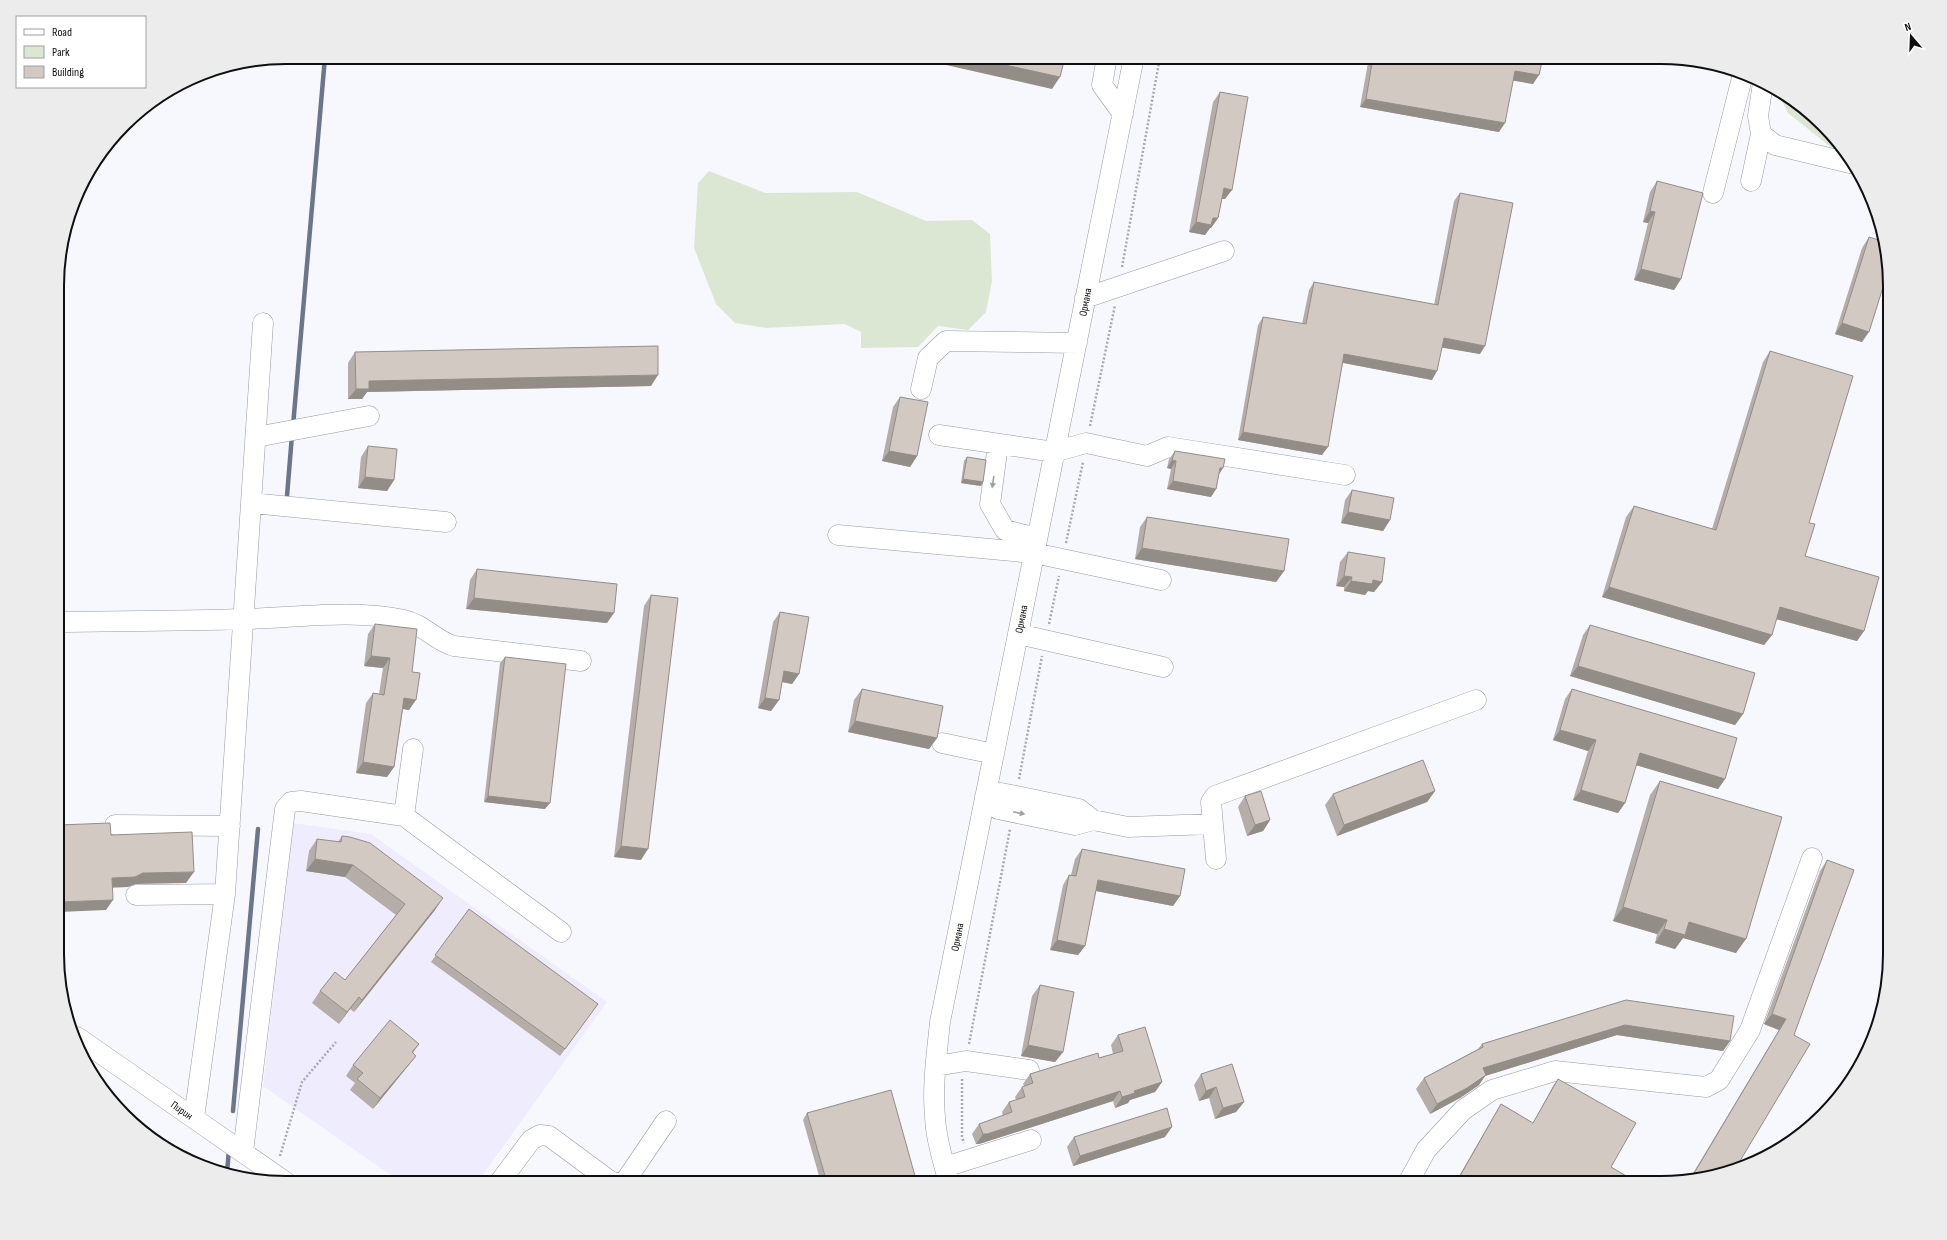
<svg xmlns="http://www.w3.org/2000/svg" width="1947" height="1240" font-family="'Sofia Sans Condensed',sans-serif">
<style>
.education{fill:#efecfd}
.green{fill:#dbe7d2}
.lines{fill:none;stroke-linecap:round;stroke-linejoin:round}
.stream{stroke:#6c768a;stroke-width:4.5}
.minor-casing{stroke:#989aa3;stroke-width:21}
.path{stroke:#a9aaaf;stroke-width:2.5;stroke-dasharray:2 2;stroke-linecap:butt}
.minor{stroke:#fff;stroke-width:20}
.wall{fill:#b5ada8}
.shaded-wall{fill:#938d88}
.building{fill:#d2c9c3;stroke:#938d88}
.oneway{fill:#9f9fa0}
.labels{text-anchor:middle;stroke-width:3.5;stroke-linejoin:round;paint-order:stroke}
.street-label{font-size:11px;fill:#0f0f12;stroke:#fff}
.rim{fill:none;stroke:#0f0f12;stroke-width:2}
</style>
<rect width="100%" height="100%" fill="#f7f8fe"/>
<path class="education" d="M293 823 371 834 607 1002 477 1183H402L263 1086Z"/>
<path class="green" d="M1776 90C1805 104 1826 128 1846 154L1837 152 1788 113Z
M709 171 765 193 857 192 926 221 972 220 990 234 992 281 986 312 968 330 938 326 918 347 861 348V332L845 324 766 328 735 323 716 304 694 248 698 183Z"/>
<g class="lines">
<path class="stream" d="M293 426 325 57
M287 496 292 435
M233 1111 258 829
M227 1173 229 1149"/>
<g class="minor-casing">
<path id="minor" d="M1107 57 1102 85 1123 114
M1763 83 1758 116 1761 134 1775 145 1854 164
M1751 181 1761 134
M1713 193 1743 74
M1085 298 1224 251
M921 389 928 358 946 341 1077 343
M939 435 1054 452 1086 443 1147 456 1168 447 1345 475
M256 437 369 416
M998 444 990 504 1005 530 1037 538
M251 503 446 522
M838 535 1034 553 1161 580
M59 622C120 621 182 621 244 619 297 618 351 609 404 620 423 624 436 641 454 646L581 661
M1018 634 1163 667
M942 743 994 754
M985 797 998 809 1075 825 1093 820 1128 827 1212 824
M985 797 1001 793 1079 809 1093 820
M404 816 413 749
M115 825 230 826
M1216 859 1211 802 1215 796 1476 700
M136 895 225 894
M77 1037 287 1183
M936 1066 966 1061 1029 1070
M194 1118 225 894 263 323
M243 1152 285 809 291 802 301 801 404 816 561 932
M945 1167 1031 1140
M499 1183 531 1140 540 1135 549 1136 610 1181 616 1183
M621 1183 626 1180 666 1121
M949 1183C943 1161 936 1139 935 1117 932 1085 937 1053 940 1022L1134 57
M1408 1183 1426 1150 1463 1110 1492 1090 1555 1071 1706 1087 1719 1080 1750 1030 1812 858"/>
</g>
<path class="path" d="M1122 267 1160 57
M1090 426 1115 305
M1066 543 1083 462
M1049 624 1059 576
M1019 779 1042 656
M969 1044 1010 829
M962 1079V1137L964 1143
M280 1156 302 1082 336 1042
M974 1176 977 1183"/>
<use href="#minor" class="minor"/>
</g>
<path class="wall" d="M1369 57H1543L1533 84 1513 80 1499 132 1360 107Z
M1220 92 1225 199H1222L1218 218 1211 228H1210L1205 235 1189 232 1213 102Z
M1657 181 1681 279 1674 290 1634 280 1648 223 1643 222 1650 192Z
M1460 193 1480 354 1442 347 1432 380 1343 363 1322 455 1238 440 1258 325 1263 317 1302 324 1309 290 1314 282 1434 305 1454 201Z
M1869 237 1862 342 1835 334 1862 248Z
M1770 351 1809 523 1805 556 1864 631 1857 641 1776 619 1772 635 1764 645 1602 597 1626 517 1634 506 1712 529 1763 362Z
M355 352 651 386 367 392 362 399H348V363Z
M900 397 917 456 910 467 882 461 893 407Z
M368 446 394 480 387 491 358 488 361 457Z
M1175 451 1219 475 1216 489 1211 497 1167 489 1171 469 1167 468 1169 459Z
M967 457 983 482 981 486 961 483 964 461Z
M1352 490 1390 520 1383 531 1341 523 1345 500Z
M1147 517 1284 571 1276 582 1135 559 1140 527Z
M1348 552 1382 582 1374 592 1368 591 1365 595 1344 591V587L1336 586 1340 562Z
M477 569 607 623 466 609 470 580Z
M651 595 641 860 614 857 644 606Z
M780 612 799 674 792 684 782 682 779 700 771 711 758 708 773 622Z
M375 624 412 672 409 710 403 709 394 767 387 777 356 773 366 703 373 693 379 694 383 668 364 666 368 634Z
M1590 625 1743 714 1735 725 1570 676 1583 635Z
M505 657 545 809 484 802 500 663Z
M862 689 937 738 929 749 848 732 854 700Z
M1572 689 1725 779 1718 789 1636 765 1625 803 1618 813 1573 800 1588 751 1553 740 1565 699Z
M1660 781 1736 953 1683 938 1675 949 1655 943 1657 934 1613 921 1650 795Z
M1435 791 1427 802 1337 836 1325 805 1333 794Z
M1245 796 1270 820 1263 831 1247 836 1238 807Z
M342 836 435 910 354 1012 350 1009 339 1024 312 1003 320 991 345 980 396 915 345 877 306 871 309 851 317 839 338 842Z
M1082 849 1180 896 1173 906 1096 891 1085 946 1078 955 1050 950 1063 885 1069 875H1071L1075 859Z
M1827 860 1854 870 1734 1171 1689 1180 1779 1030 1764 1024 1820 871Z
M469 909 598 1004 560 1056 431 962Z
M1040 985 1063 1052 1055 1062 1021 1056 1032 996Z
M1626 1000 1730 1041 1723 1051 1617 1035 1485 1076 1479 1085 1460 1098 1430 1114 1416 1089 1424 1078 1478 1049 1482 1044Z
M1118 1035 1162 1082 1155 1092 1130 1100 1128 1103 1115 1108 1113 1101 979 1144H976L972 1134 979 1124 1003 1116 1002 1112 1009 1102 1016 1100 1015 1097 1022 1087 1024 1086 1023 1084 1030 1074 1099 1058 1113 1054 1111 1045Z
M419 1044 413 1053 416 1056 408 1066 373 1109 350 1090 355 1083 346 1076 353 1065Z
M1201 1074 1244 1102 1236 1112 1215 1119 1209 1098 1199 1101 1194 1085Z
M1558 1079 1611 1167 1638 1183H1455L1496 1112 1501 1104 1533 1123 1553 1086Z
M807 1113 917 1183H821L803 1120Z
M1074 1137H1165L1073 1166 1067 1147Z"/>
<path class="shaded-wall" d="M926 57H969L1060 77 1052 89 924 60Z
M1515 71 1539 75 1533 84 1509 80Z
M1366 99 1505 123 1499 132 1360 107Z
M1224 188 1232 190 1225 199 1217 198Z
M1650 211 1655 212 1648 223 1643 222Z
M1213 218H1218L1211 228H1210L1205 235 1189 232 1196 222Z
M1641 269 1681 279 1674 290 1634 280Z
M1842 323 1869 332 1862 342 1835 334Z
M1444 338 1485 346 1480 354 1438 347Z
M1344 354 1437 371 1432 380 1339 362Z
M658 375 651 386 367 392 362 399H348L356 389 369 381Z
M1243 432 1328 447 1322 455 1238 440Z
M889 451 917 456 910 467 882 461Z
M1172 460 1176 461 1171 469 1167 468Z
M1220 468H1223L1218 476Z
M365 477 394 480 387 491 358 488Z
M963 479 983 482 981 486 961 483Z
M1173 481 1216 489 1211 497 1167 489Z
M1348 512 1390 520 1383 531 1341 523Z
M1142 548 1284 571 1276 582 1135 559Z
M1344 576 1352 577 1344 587 1336 586Z
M1373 580 1382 582 1374 592 1368 591 1365 595 1344 591 1351 581Z
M1609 587 1772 635 1764 645 1602 597Z
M474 598 614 613 607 623 466 609Z
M1780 607 1864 631 1857 641 1772 618Z
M371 656 390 658 383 668 364 666Z
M1578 666 1743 714 1735 725 1570 676Z
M784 671 799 674 792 684 777 681Z
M404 698 416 700 409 710 397 708Z
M765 698 779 700 771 711 758 708Z
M855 721 937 738 929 749 848 732Z
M1560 730 1596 740 1588 751 1553 740Z
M1640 753 1725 779 1718 789 1632 764Z
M363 762 394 767 387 777 356 773Z
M1581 790 1625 803 1618 813 1573 800Z
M1435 791 1427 802 1337 836 1344 825Z
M488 796 550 803 545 809 484 802Z
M1270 820 1263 831 1247 836 1255 825Z
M621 846 648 849 641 860 614 857Z
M315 859 353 865 345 877 306 871Z
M194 872 186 883 136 884 128 887 105 888 112 878 143 873Z
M1098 880 1180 896 1173 906 1091 890Z
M443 898 435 910 354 1012 362 1000Z
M113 900 106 910 59 912V902Z
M1623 907 1667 920 1657 934 1613 921Z
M1689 922 1746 939 1736 953 1683 938 1675 949 1655 943 1664 929Z
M1057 940 1085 946 1078 955 1050 950Z
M359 997 350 1009 339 1024 347 1012Z
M1772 1014 1786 1019 1779 1030 1764 1024Z
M1625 1025 1730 1041 1723 1051 1617 1035 1485 1076 1479 1085 1460 1098 1430 1114 1437 1104 1483 1068Z
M1028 1045 1063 1052 1055 1062 1021 1056Z
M416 1056 408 1066 373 1109 380 1098Z
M1162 1082 1155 1092 1130 1100 1128 1103 1115 1108 1122 1097 1134 1091Z
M1216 1087 1209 1098 1199 1101 1206 1091Z
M1120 1091 1113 1101 979 1144H976L983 1134Z
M1244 1102 1236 1112 1215 1119 1223 1108Z
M1172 1127 1165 1137 1073 1166 1080 1156Z"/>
<path class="building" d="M969 57H1065L1060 77Z
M1373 57H1543L1539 75 1515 71 1505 123 1366 99Z
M1220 92 1248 97 1232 190 1224 188 1218 218H1213L1211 225 1196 222Z
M1657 181 1703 193 1681 279 1641 269 1655 212 1650 211Z
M1460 193 1513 203 1485 346 1444 338 1437 371 1344 354 1328 447 1243 432 1263 317 1306 324 1314 282 1438 305Z
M1869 237 1885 242 1889 268 1869 332 1842 323Z
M658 346V375L369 381V389H356L355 352Z
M1770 351 1853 376 1809 523 1815 524 1805 556 1879 577 1864 631 1780 607 1772 635 1609 587 1634 506 1716 530Z
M900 397 928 402 917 456 889 451Z
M368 446 397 449 394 480 365 477Z
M1175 451 1225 459 1223 468H1220L1216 489 1173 481 1176 461 1172 460Z
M967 457 986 460 983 482 963 479Z
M1352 490 1394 498 1390 520 1348 512Z
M1147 517 1289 539 1284 571 1142 548Z
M1348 552 1385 558 1382 582 1373 580 1372 584 1351 581 1352 577 1344 576Z
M477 569 617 584 614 613 474 598Z
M651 595 678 598 648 849 621 846Z
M780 612 809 617 799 674 784 671 779 700 765 698Z
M375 624 417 629 412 672 420 673 416 700 404 698 394 767 363 762 373 693 384 695 390 658 371 656Z
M1590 625 1755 673 1743 714 1578 666Z
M505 657 566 664 550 803 488 796Z
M862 689 943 706 937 738 855 721Z
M1572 689 1737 738 1725 779 1640 753 1625 803 1581 790 1596 740 1560 730Z
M1423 760 1435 791 1344 825 1333 794Z
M1660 781 1782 817 1746 939 1689 922 1685 935 1664 929 1667 920 1623 907Z
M1261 791 1270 820 1255 825 1245 796Z
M110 823 111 835 192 832 194 872 143 873 135 877 112 878 113 900 59 902V825Z
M342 836 350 837 370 843 443 898 362 1000 359 997 347 1012 320 991 335 972 345 980 405 904 353 865 315 859 317 839 341 842Z
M1082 849 1185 869 1180 896 1098 880 1085 946 1057 940 1069 875 1076 876Z
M1827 860 1854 870 1794 1035 1810 1044 1734 1171 1690 1180 1786 1019 1772 1014Z
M469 909 598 1004 565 1049 435 955Z
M1040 985 1074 992 1063 1052 1028 1045Z
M1626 1000 1734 1016 1730 1041 1625 1025 1483 1068 1486 1075 1467 1088 1437 1104 1424 1078 1483 1047 1482 1044Z
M390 1020 419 1044 412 1052 416 1056 380 1098 357 1079 363 1073 353 1065Z
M1145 1027 1162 1082 1134 1091 1135 1093 1122 1097 1120 1091 987 1134H983L979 1124 1012 1112 1009 1102 1025 1097 1022 1087 1033 1083 1030 1074 1098 1053 1099 1058 1123 1051 1118 1035Z
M1232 1064 1244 1102 1223 1108 1216 1087 1206 1091 1201 1074Z
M1558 1079 1636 1123 1611 1167 1638 1183H1456L1501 1104 1533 1123Z
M891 1090 917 1183H827L807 1113Z
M1167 1108 1172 1127 1080 1156 1074 1137Z"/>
<defs><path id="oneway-solid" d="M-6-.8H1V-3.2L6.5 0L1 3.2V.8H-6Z"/></defs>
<g class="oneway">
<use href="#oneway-solid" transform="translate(993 482) rotate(98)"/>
<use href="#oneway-solid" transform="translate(1019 813) rotate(12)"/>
</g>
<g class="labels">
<g class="street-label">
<text transform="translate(1085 302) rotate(-79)" y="4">Ормана</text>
<text transform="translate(1021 619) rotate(-79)" y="4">Ормана</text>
<text transform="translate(957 937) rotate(-79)" y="4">Ормана</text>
<text transform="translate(182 1110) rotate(35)" y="4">Пирин</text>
</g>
</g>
<path d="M0 0H1947V1240H0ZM286 64H1661A222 222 0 0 1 1883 286V954A222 222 0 0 1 1661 1176H286A222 222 0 0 1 64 954V286A222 222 0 0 1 286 64Z" fill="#ececec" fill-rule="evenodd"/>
<path class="rim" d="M286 64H1661A222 222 0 0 1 1883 286V954A222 222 0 0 1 1661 1176H286A222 222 0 0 1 64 954V286A222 222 0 0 1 286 64Z"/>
<rect x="16" y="16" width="130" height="72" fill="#ffffff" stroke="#9f9fa0"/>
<rect x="24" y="29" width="20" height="6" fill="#ffffff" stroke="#9f9fa0"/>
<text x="52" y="36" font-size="12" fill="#0f0f12">Road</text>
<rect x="24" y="46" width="20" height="12" fill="#dbe7d2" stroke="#9f9fa0"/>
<text x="52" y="56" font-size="12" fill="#0f0f12">Park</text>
<rect x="24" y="66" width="20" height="12" fill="#d2c9c3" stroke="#9f9fa0"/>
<text x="52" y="76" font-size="12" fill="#0f0f12">Building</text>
<g transform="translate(1911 36) rotate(341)" stroke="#ffffff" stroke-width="3" paint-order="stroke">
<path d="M0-3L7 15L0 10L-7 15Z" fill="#0f0f12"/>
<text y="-6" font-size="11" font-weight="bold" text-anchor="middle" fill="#0f0f12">N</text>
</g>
</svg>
